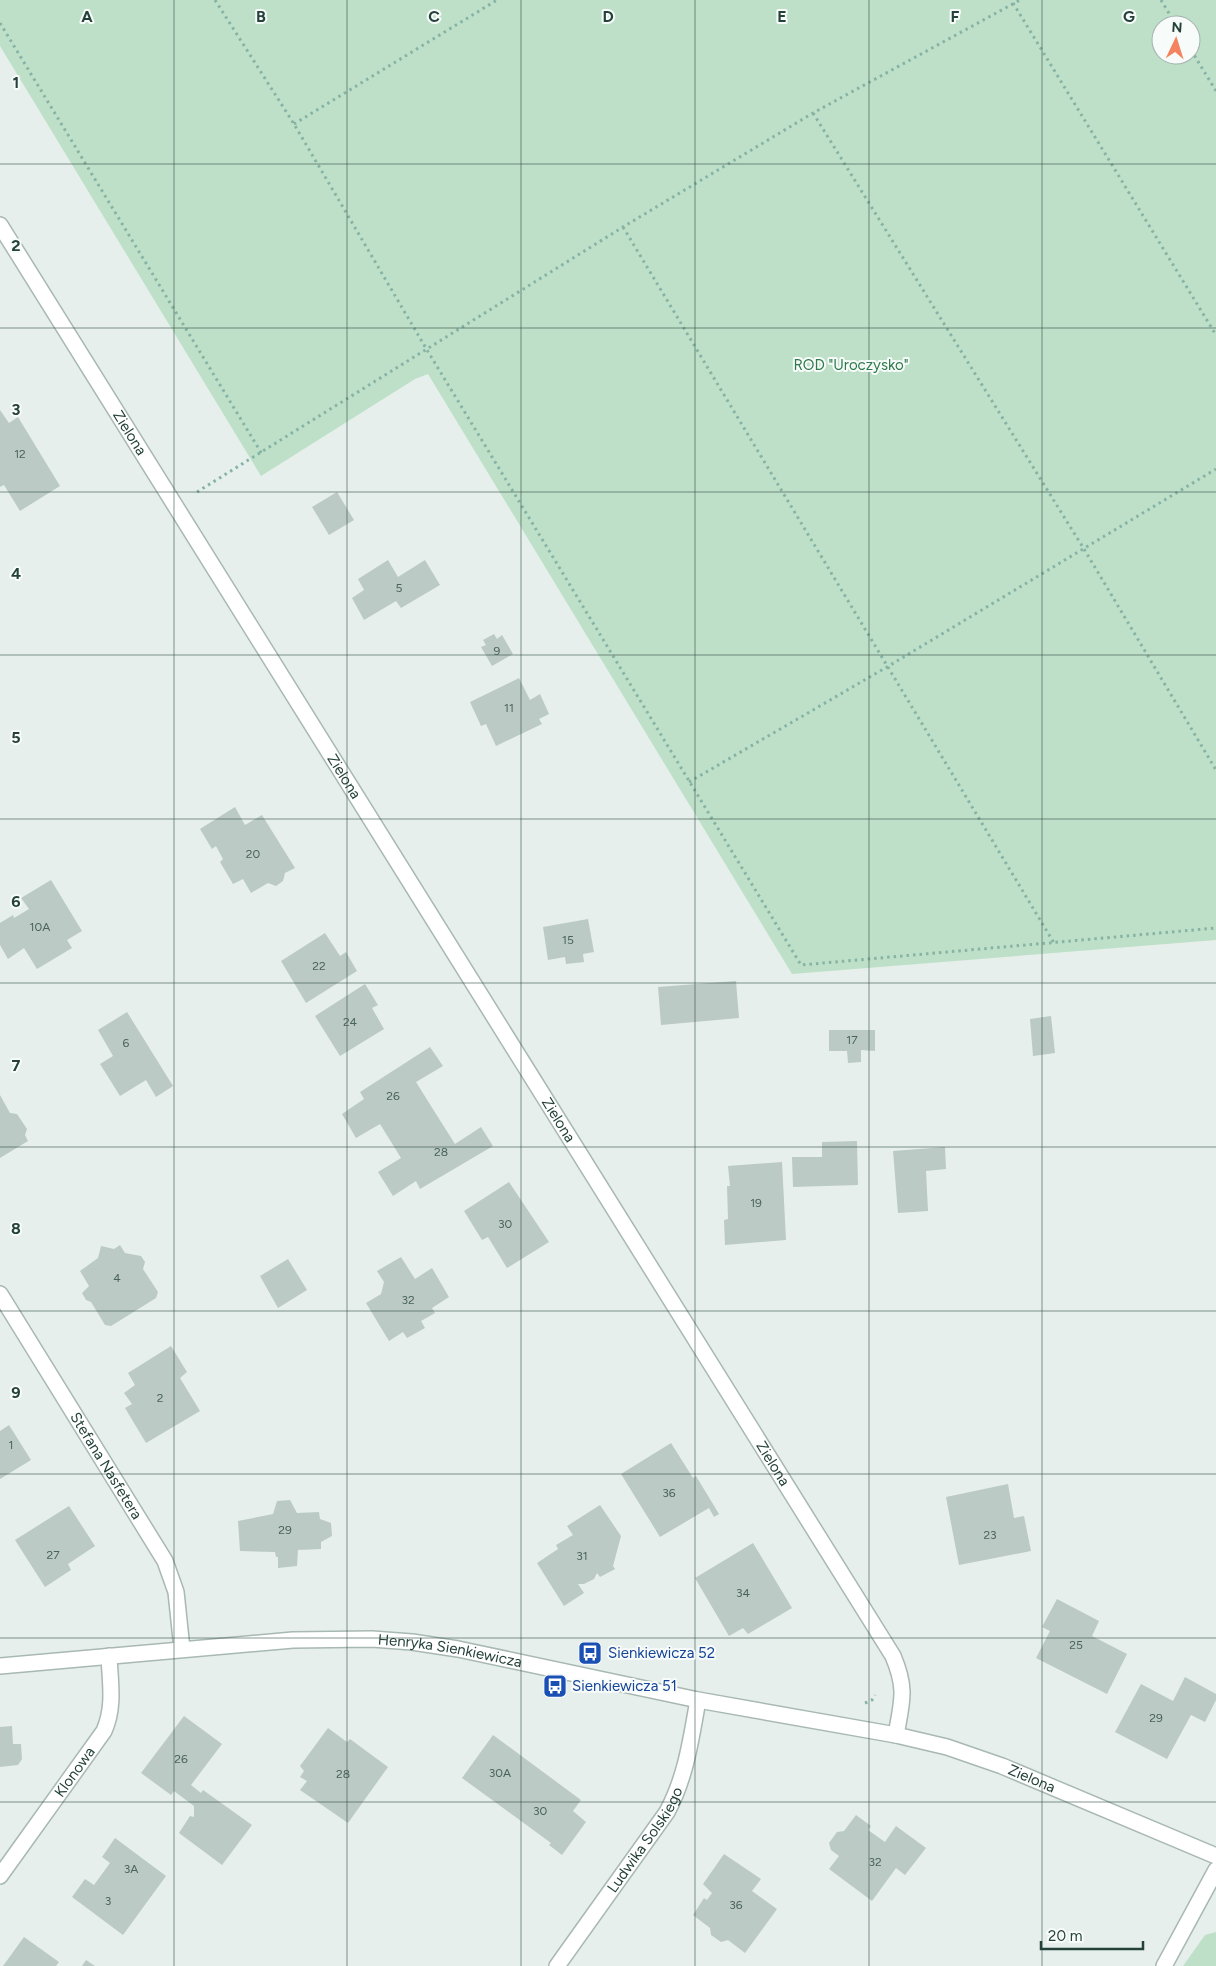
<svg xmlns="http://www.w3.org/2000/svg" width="1216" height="1966" font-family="Figtree,sans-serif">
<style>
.green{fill:#bfe0c8;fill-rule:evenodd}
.building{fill:#bbcac4}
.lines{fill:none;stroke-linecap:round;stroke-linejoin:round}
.minor-casing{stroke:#a8b8b2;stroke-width:18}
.path{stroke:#86b3a5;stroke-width:3;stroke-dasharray:2.5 4;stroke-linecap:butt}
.minor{stroke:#fff;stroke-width:15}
.grid{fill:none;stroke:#24423a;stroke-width:1;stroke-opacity:0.55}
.labels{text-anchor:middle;stroke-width:4;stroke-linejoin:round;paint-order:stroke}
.number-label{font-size:12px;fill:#4a645c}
.park-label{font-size:15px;fill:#2d7a4b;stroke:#f7fbf9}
.street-label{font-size:15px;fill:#24423a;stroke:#f7fbf9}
.transit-label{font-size:15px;fill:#164399;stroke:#f7fbf9;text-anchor:start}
.grid-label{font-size:16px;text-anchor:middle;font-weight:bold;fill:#24423a;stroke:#f7fbf9;stroke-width:4;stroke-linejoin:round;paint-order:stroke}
</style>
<rect width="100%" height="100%" fill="#e6efeb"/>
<path class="green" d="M0 0H1216V940L792 974 428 374 415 379 261 476 0 46ZM1161 25H1191V55H1161Z
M1216 1932V1966H1183L1205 1935Z"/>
<path class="building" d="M0 410 9 423 18 417 60 486 20 511 4 485 0 487Z
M337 492 354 520 329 535 312 507Z
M388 560 398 577 425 560 440 585 401 608 396 601 364 620 352 598 364 590 358 579Z
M494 634 497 639 502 635 513 654 492 666 481 647 486 645 483 640Z
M519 678 530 700 540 694 549 714 539 719 542 724 496 746 486 724 481 726 470 702Z
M235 807 245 825 262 815 295 868 285 873 283 881 276 886 268 883 251 893 243 879 233 884 220 862 223 859 216 846 212 849 200 829Z
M51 880 82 931 67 940 72 948 37 969 24 948 8 959 0 945V923L13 915 14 918 29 909 21 898Z
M588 919 594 952 583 954 584 962 566 964 565 957 548 960 543 927Z
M325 933 340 956 346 952 357 971 306 1003 281 961Z
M736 981 739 1018 661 1025 658 987Z
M365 984 378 1005 372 1008 384 1029 340 1056 315 1016Z
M127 1012 173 1086 156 1097 146 1080 120 1096 100 1064 113 1056 98 1030Z
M1051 1016 1055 1053 1033 1056 1030 1019Z
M829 1030H875V1051L861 1050V1062L848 1063 847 1051H829Z
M430 1047 443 1066 416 1082 436 1114 455 1144 481 1127 493 1146 420 1189 416 1181 393 1196 378 1172 401 1158 380 1124 356 1138 342 1114 364 1099 360 1092Z
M0 1095 10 1113 17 1114 27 1129 25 1135 28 1141 0 1158Z
M857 1141 858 1185 793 1187 792 1157H822V1142Z
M945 1147 946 1169 926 1171 928 1211 898 1213 893 1151Z
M782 1162 786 1240 725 1245 724 1220 728 1219 727 1186H730L728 1166Z
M509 1182 549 1242 507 1268 488 1237 482 1240 464 1211Z
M120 1245 125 1253 141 1256 145 1262 143 1269 158 1292 156 1298 111 1326 105 1325 91 1302 86 1300 82 1293 89 1286 80 1271 98 1258 101 1246 114 1249Z
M401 1257 415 1279 432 1268 449 1297 432 1308 435 1313 421 1321 425 1328 407 1338 403 1332 389 1341 366 1303 381 1294 384 1282 377 1271Z
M288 1259 307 1290 278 1308 260 1276Z
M171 1346 187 1372 180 1378 200 1411 146 1443 125 1408 132 1404 124 1393 135 1385 128 1373Z
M9 1425 31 1460 0 1479V1431Z
M671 1443 693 1478 696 1476 719 1514 714 1517 709 1508 660 1537 621 1474Z
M1008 1484 1014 1518 1024 1516 1031 1551 959 1565 946 1497Z
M290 1500 297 1513 319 1512 320 1519 331 1523 332 1536 321 1542V1549L298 1550 297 1566 278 1568V1557H276L275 1552 240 1551 238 1521 273 1514 277 1501Z
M600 1505 621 1536 613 1566 615 1569 600 1577 597 1573 594 1579 584 1584H578L584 1593 564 1606 537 1563 558 1549 556 1545 573 1535 567 1526Z
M69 1506 95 1546 68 1564 71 1570 45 1587 15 1540Z
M753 1543 792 1608 748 1634 743 1628 729 1636 695 1578Z
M1057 1599 1099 1621 1092 1636 1127 1654 1107 1694 1036 1658 1050 1631 1042 1627Z
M1185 1677 1216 1694V1700L1205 1722 1191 1715 1167 1759 1115 1732 1141 1684 1173 1701Z
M184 1716 222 1744 191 1785 201 1793 203 1790 252 1825 222 1865 179 1833 190 1816 194 1817V1806L174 1791 171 1795 141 1773Z
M12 1726 13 1744H21L22 1759 18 1765 0 1767V1727Z
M328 1728 347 1742 350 1739 388 1767 348 1823 300 1790 307 1781 300 1777 304 1771 300 1766Z
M493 1735 581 1800 573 1811 586 1822 562 1855 549 1845 551 1843 462 1778Z
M856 1815 871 1826 868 1830 885 1842 896 1826 926 1848 905 1875 896 1868 872 1901 829 1869 839 1856 831 1850 829 1843 837 1832 844 1831Z
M115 1838 166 1876 123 1935 72 1897 85 1879 94 1885 110 1863 102 1857Z
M724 1854 761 1879 752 1891 777 1909 745 1953 728 1940 721 1942 711 1935 710 1928 693 1915 704 1898 707 1900 712 1893 703 1884Z
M24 1937 59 1962 56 1966H3Z
M86 1960 95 1966H82Z"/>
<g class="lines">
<g class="minor-casing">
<g id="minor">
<path id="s1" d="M0 225 893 1656C907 1689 902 1701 896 1735"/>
<path id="s2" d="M0 1294 165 1561 176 1592 182 1649"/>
<path id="s3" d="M0 1666 293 1640 372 1639 412 1642 458 1649 698 1700 896 1735 947 1747 1002 1766 1216 1856"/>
<path id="s4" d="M0 1876 104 1731C115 1706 110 1682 109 1656"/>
<path id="s5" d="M557 1966 667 1812C686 1777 691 1739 698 1700"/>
<path d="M1164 1966 1216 1870"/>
</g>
</g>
<path class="path" d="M215 0 294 124 427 350 801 965 1216 928
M1161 0 1176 25
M1013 3 1216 335
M0 23 262 454
M1191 50 1216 91
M813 113 1084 549 1216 770
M294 124 497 0
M623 227 1054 943
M197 492 623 227 813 113 1020 0
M689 782 887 667 1216 469
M865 1703 872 1700 875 1695"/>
<use href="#minor" class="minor"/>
</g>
<path class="grid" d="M174 0V1966M347 0V1966M521 0V1966M695 0V1966M869 0V1966M1042 0V1966M0 164H1216M0 328H1216M0 492H1216M0 655H1216M0 819H1216M0 983H1216M0 1147H1216M0 1311H1216M0 1474H1216M0 1638H1216M0 1802H1216"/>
<defs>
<g id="bus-square" transform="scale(1.25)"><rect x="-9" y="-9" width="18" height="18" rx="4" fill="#1a4fb4" stroke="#f7fbf9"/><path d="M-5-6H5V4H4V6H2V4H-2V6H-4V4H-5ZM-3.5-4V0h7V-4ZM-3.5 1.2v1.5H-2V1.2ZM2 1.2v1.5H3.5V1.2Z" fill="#fff"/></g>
</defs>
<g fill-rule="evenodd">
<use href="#bus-square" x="590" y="1653"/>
<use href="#bus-square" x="555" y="1686"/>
</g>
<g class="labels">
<g class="number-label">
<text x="20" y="458">12</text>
<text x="399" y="592">5</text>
<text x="497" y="655">9</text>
<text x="509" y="712">11</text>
<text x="253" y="858">20</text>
<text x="40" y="931">10A</text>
<text x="568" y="944">15</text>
<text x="319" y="970">22</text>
<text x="350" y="1026">24</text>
<text x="852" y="1044">17</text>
<text x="126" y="1047">6</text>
<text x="393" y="1100">26</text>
<text x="441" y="1156">28</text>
<text x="756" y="1207">19</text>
<text x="505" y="1228">30</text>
<text x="117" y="1282">4</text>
<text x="408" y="1304">32</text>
<text x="160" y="1402">2</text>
<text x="11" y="1449">1</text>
<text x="669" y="1497">36</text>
<text x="285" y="1534">29</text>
<text x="990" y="1539">23</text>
<text x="53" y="1559">27</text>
<text x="582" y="1560">31</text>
<text x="743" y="1597">34</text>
<text x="1076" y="1649">25</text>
<text x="1156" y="1722">29</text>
<text x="181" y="1763">26</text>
<text x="500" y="1777">30A</text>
<text x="343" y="1778">28</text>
<text x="540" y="1815">30</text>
<text x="875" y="1866">32</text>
<text x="131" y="1873">3A</text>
<text x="108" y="1905">3</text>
<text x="736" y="1909">36</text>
</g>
<g class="park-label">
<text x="851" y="370">ROD "Uroczysko"</text>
</g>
<g class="street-label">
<text dy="5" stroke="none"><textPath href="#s1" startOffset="245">Zielona</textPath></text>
<text dy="5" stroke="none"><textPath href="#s1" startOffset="650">Zielona</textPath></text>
<text dy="5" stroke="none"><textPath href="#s1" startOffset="1055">Zielona</textPath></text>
<text dy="5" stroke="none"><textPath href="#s1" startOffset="1460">Zielona</textPath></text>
<text dy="5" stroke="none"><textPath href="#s2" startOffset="202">Stefana Nasfetera</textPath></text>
<text dy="5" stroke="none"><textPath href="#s3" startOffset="452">Henryka Sienkiewicza</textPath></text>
<text dy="5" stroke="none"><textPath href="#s4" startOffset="128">Klonowa</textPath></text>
<text dy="5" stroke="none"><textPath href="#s3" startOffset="1049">Zielona</textPath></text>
<text dy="5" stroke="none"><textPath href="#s5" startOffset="154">Ludwika Solskiego</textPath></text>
</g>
<g class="transit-label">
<text x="608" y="1658">Sienkiewicza 52</text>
<text x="572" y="1691">Sienkiewicza 51</text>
</g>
</g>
<g class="grid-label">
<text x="87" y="22">A</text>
<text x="261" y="22">B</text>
<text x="434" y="22">C</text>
<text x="608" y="22">D</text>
<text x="782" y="22">E</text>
<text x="955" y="22">F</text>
<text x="1129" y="22">G</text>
<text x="16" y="88">1</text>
<text x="16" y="251">2</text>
<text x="16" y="415">3</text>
<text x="16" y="579">4</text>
<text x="16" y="743">5</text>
<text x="16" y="907">6</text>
<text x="16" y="1071">7</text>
<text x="16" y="1234">8</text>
<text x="16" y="1398">9</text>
</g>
<g transform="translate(1176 40) rotate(4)"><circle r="24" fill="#f7fbf9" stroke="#a3b1ad"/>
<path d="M0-4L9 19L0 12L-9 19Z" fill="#f4845f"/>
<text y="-8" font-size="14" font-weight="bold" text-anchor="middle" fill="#24423a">N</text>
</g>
<path d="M1041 1941v8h102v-8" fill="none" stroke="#24423a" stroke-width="2.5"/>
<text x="1048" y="1941" font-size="15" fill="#24423a" stroke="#f7fbf9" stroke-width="4" paint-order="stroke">20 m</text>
</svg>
